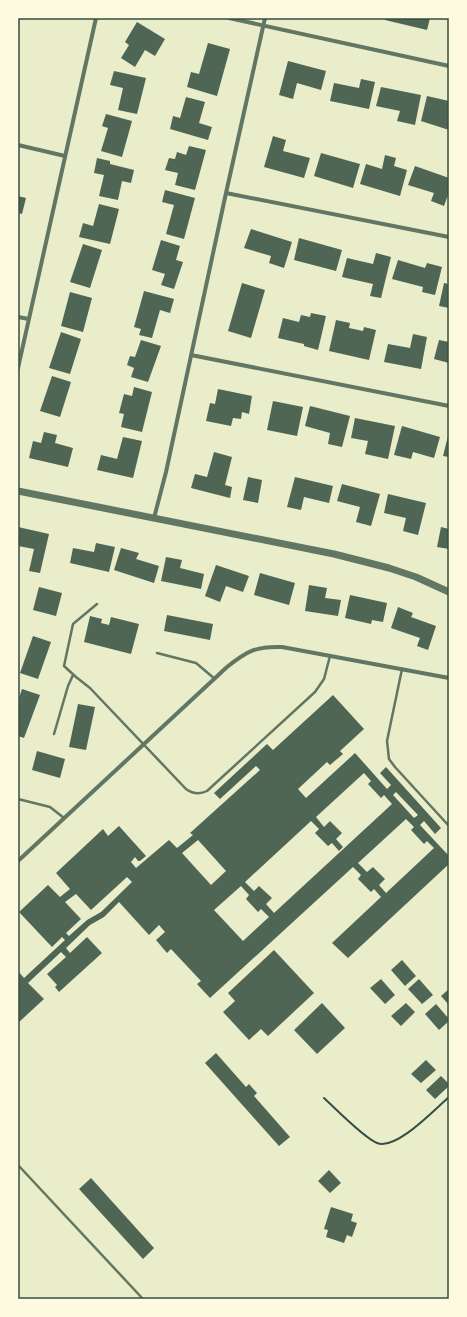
<svg xmlns="http://www.w3.org/2000/svg" width="467" height="1317" font-family="Rubik,sans-serif">
<style>
.building{fill:#4f6655;fill-rule:evenodd}
.lines{fill:none;stroke-linecap:round;stroke-linejoin:round}
.path{stroke:#344e41;stroke-width:2}
.service{stroke:#617663;stroke-width:2.5}
.minor{stroke:#617663;stroke-width:4}
.tertiary{stroke:#617663;stroke-width:7}
.neatline{fill:none;stroke:#344e41;stroke-width:1.5}
</style>
<rect width="100%" height="100%" fill="#e9edc9"/>
<path class="building" d="M385 18H430L427 30 385 20Z
M137 22 165 39 155 56 145 50 135 67 121 58 129 45 125 42Z
M208 43 230 49 217 96 187 87 191 72 199 74Z
M288 61 326 71 321 90 297 83 293 99 279 95Z
M114 71 146 78 137 114 118 110 123 88 110 85Z
M361 79 375 82 369 109 330 101 334 83 359 88Z
M381 87 421 95 415 125 397 121 400 111 376 106Z
M427 96 449 101V130L421 121Z
M186 97 205 102 199 123 212 127 208 140 170 129 173 116 180 118Z
M106 114 132 121 122 157 101 151 108 128 102 126Z
M273 136 286 140 283 151 310 158 304 178 264 167Z
M189 146 206 150 195 190 175 185 178 173 165 170 169 158 175 159 177 152 186 155Z
M321 153 360 164 353 188 314 176Z
M385 155 396 158 394 166 407 170 400 196 360 184 366 164 382 169Z
M97 158 110 161V164L134 170 131 183 122 181 118 200 99 196 104 175 94 173Z
M415 166 449 178V192L444 206 431 201 434 193 408 185Z
M165 190 195 198 184 239 166 234 174 205 162 202Z
M18 196 26 198 22 214 18 213Z
M99 204 119 209 110 244 79 237 83 223 93 226Z
M251 229 292 242 284 268 269 263 271 256 244 248Z
M299 238 342 250 336 271 294 260Z
M161 240 180 246 176 260 183 262 174 289 161 285 165 274 152 270Z
M83 244 102 250 90 288 70 282Z
M376 253 391 257 381 298 370 296 373 284 342 277 347 258 373 264Z
M398 260 425 268 427 263 442 267 435 295 422 292 423 287 392 279Z
M242 283 265 290 251 338 228 331Z
M444 283 449 284V308L439 306Z
M144 291 174 299 170 313 160 310 152 338 139 335 141 329 134 327Z
M70 292 92 298 83 332 61 326Z
M311 313 326 316 318 350 304 346V344L278 338 283 318 299 322 301 315 310 317Z
M336 320 350 323 349 328 363 331 364 327 376 330 369 360 329 351Z
M61 332 81 339 70 374 49 368Z
M413 334 427 337 421 369 384 362 388 344 410 348Z
M141 340 161 346 148 382 131 377 134 368 127 365 130 356 135 357Z
M439 340 449 342V363L434 359Z
M52 376 71 382 60 417 40 411Z
M134 387 152 392 142 432 121 427 124 414 119 413 124 394 132 396Z
M218 389 252 396 249 414 242 412 241 419 233 418 231 426 206 421 210 403 215 404Z
M273 401 303 407 297 436 267 430Z
M310 406 350 416 342 447 328 444 330 433 305 426Z
M355 418 395 426 388 459 365 454 368 441 351 438Z
M402 426 440 437 434 458 413 452 411 459 394 455Z
M44 432 57 435 55 443 73 448 68 467 29 458 33 441 41 443Z
M448 436H449V457L443 456Z
M123 437 142 441 133 478 97 470 101 455 117 459Z
M214 452 232 457 225 485 232 487 230 498 191 488 195 474 207 477Z
M248 477 262 480 258 503 243 500Z
M295 477 333 486 329 503 304 497 301 510 287 507Z
M342 484 380 494 371 526 356 522 360 507 337 501Z
M388 494 426 503 418 535 403 531 406 518 384 513Z
M18 527 49 534 40 573 29 571 34 549 18 546Z
M441 527 449 529V549L437 547Z
M96 543 115 547 109 572 70 563 73 548 94 552Z
M121 548 139 553 136 559 159 566 154 583 114 570Z
M166 557 182 560 180 568 204 574 201 589 161 581Z
M216 565 249 576 243 592 226 586 220 602 205 596Z
M260 573 295 583 289 605 254 595Z
M309 585 327 588 325 598 341 600 338 616 305 611Z
M39 587 62 593 56 616 33 610Z
M350 595 387 603 383 622 372 620 371 624 345 618Z
M398 607 413 613 411 617 436 626 428 650 417 646 420 638 391 628Z
M167 615 213 624 210 640 164 631Z
M90 616 102 619 101 623 109 625 111 617 139 624 131 654 84 642Z
M33 636 51 642 38 679 20 673Z
M22 689 40 695 24 738 18 736V701Z
M333 695 364 729 340 751 343 754 330 765 327 762 298 789 306 798 355 753 387 789 391 785 380 773 386 767 441 828 435 834 424 821 420 825 449 856V864L348 958 332 943 381 897 374 889 371 892 358 879 361 875 353 867 210 998 197 984 201 981 171 949 167 953 156 940 165 932 159 925 149 935 119 902 104 917 90 925 66 948 70 953 87 937 102 953 59 992 55 987 57 985 47 974 66 957 61 952 28 983 44 999 18 1023V971L24 978 65 940 62 937 52 947 19 912 48 885 60 897 70 889 56 873 103 829 108 836 119 826 146 856 140 861H138L135 857 131 862 136 868 169 840 177 848 193 835 190 833 260 770 256 766 220 799 214 793 267 744 273 750ZM364 773 371 781 368 784 381 798 384 795 392 804 274 913 266 904 272 898 259 886 254 891 245 882 311 821 319 829 315 833 328 846 332 843 339 851 343 847 336 839 342 833 330 821 324 827 316 817ZM396 792 418 815 414 818 393 795ZM406 819 414 827 411 830 424 844 427 841 434 848 386 893 379 885 385 879 373 867 367 872 358 863ZM198 840 226 871 211 885 182 853ZM127 877 132 882 101 912 87 920 69 936 66 933 81 919 65 902 76 894 91 910ZM241 886 249 895 246 899 258 912 261 909 269 917 243 941 214 910Z
M78 704 95 707 86 750 69 747Z
M37 751 65 759 60 778 32 770Z
M274 950 314 993 268 1036 261 1029 249 1040 223 1012 235 1001 228 993Z
M402 960 416 976 405 986 391 970Z
M381 979 395 995 385 1004 370 988Z
M419 979 433 995 422 1004 408 989Z
M449 989V1005L441 996Z
M322 1003 345 1028 317 1054 294 1030Z
M406 1003 415 1012 401 1026 391 1016Z
M436 1004 449 1019V1021L439 1030 425 1014Z
M216 1053 246 1087 249 1084 257 1093 254 1096 290 1137 279 1146 205 1063Z
M426 1060 436 1070 421 1083 411 1074Z
M441 1076 449 1084V1086L435 1099 426 1090Z
M329 1170 341 1183 330 1193 318 1181Z
M91 1178 154 1248 143 1259 79 1189Z
M331 1207 353 1214 351 1221 357 1223 352 1237 347 1235 344 1243 326 1237 328 1230 324 1229Z"/>
<g class="lines">
<path class="path" d="M324 1098C336 1109 363 1137 377 1143 396 1151 435 1109 449 1097"/>
<path class="service" d="M97 604 73 624 64 666 76 677 90 688 186 789C193 794 199 795 207 791L315 692 324 679 330 656
M157 653 196 663 215 679
M402 669 387 741 389 759 395 767 449 826
M54 734 68 686 73 675
M18 799 50 807 64 818
M18 1165 143 1299"/>
<path class="minor" d="M229 18 449 66
M18 145 65 156
M226 193 449 237
M18 317 29 319
M191 355 449 406
M18 368 96 18
M154 518 166 472 226 193 265 18
M18 861 227 667C247 651 256 646 282 647L449 678"/>
<path class="tertiary" d="M18 491 334 554 389 568 416 577 449 592"/>
</g>
<rect width="467" height="1317" fill="none" stroke="#fefae0" stroke-width="38"/>
<rect x="19" y="19" width="429" height="1279" class="neatline"/>
</svg>
